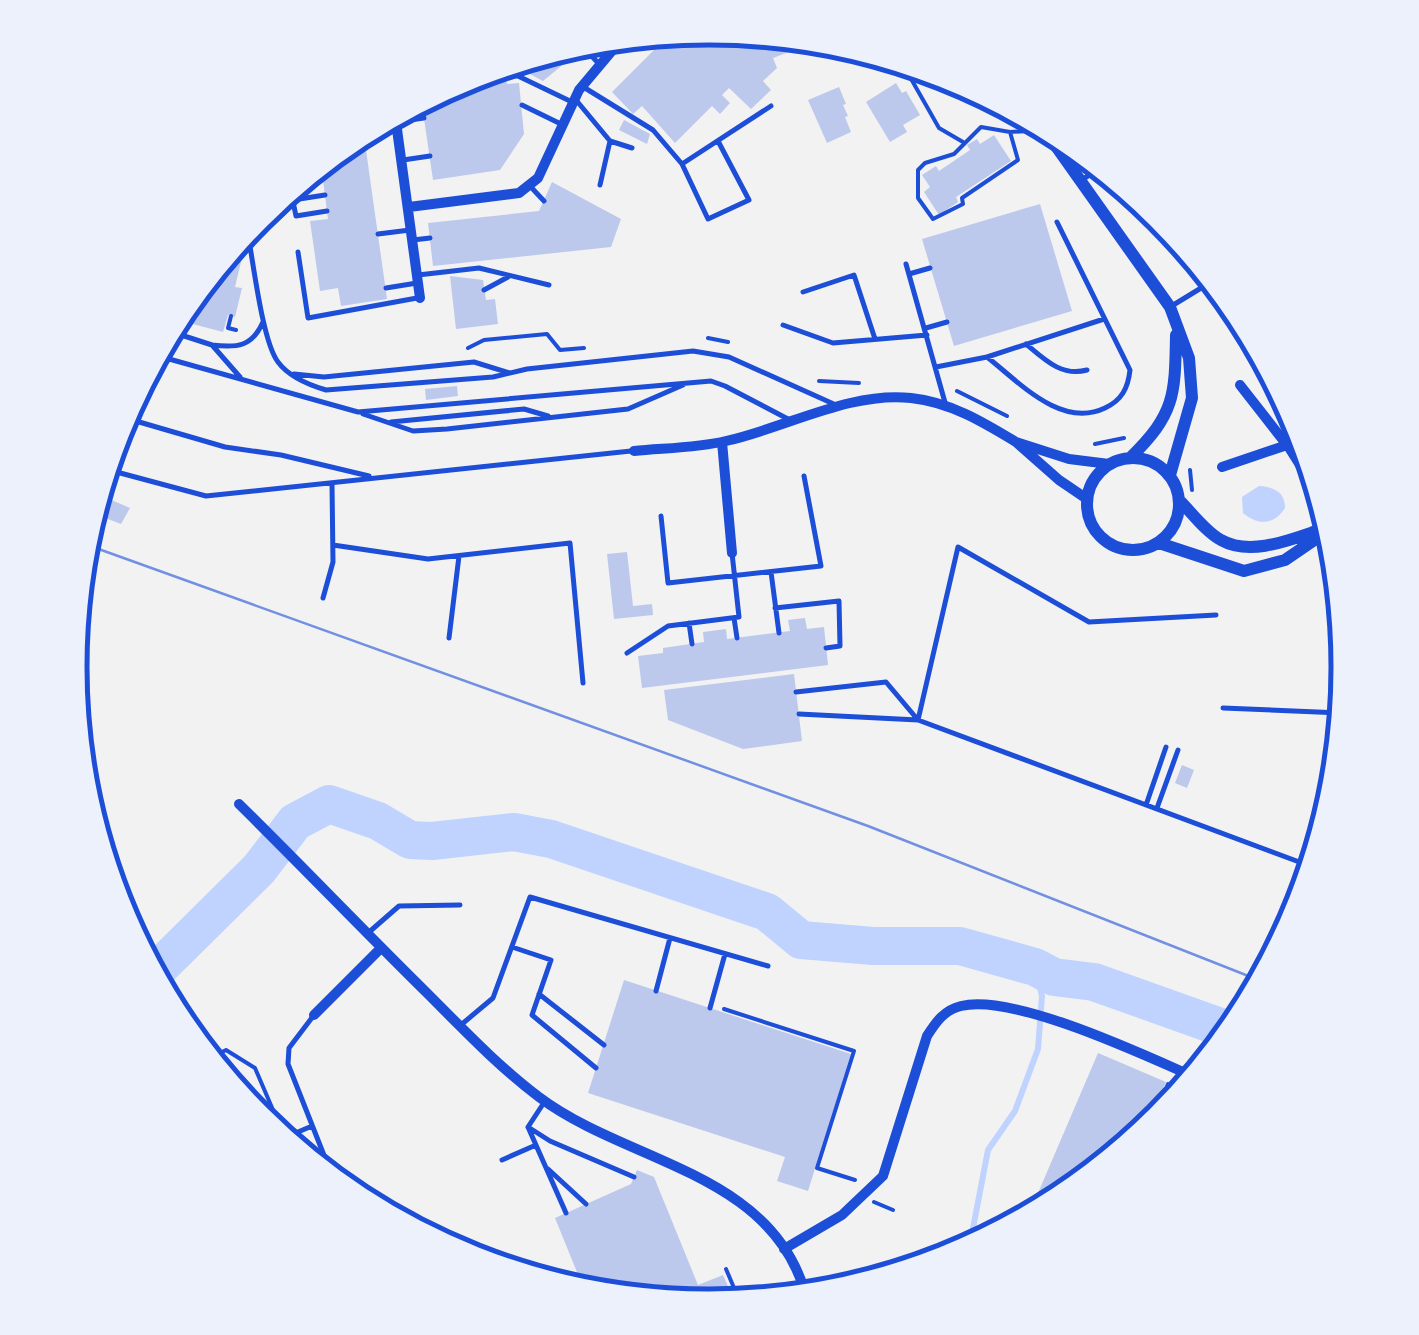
<svg xmlns="http://www.w3.org/2000/svg" width="1419" height="1335" font-family="'Varela Round',sans-serif">
<style>
.water{fill:#bfd3fe}
.lines{fill:none;stroke-linecap:round;stroke-linejoin:round}
.stream{stroke:#bfd3fe;stroke-width:6}
.river{stroke:#bfd3fe;stroke-width:38}
.building{fill:#bdc9ec}
.path{stroke:#1d4ed8;stroke-width:4}
.service{stroke:#1d4ed8;stroke-width:5}
.minor{stroke:#1d4ed8;stroke-width:10}
.tertiary{stroke:#1d4ed8;stroke-width:12}
.tram{stroke:#7290e2;stroke-width:2.5}
.rim{fill:none;stroke:#1d4ed8;stroke-width:5}
</style>
<rect width="100%" height="100%" fill="#f2f2f2"/>
<path class="water" d="M1259 486C1274 487 1285 492 1285 508 1274 525 1258 526 1243 513L1242 497Z"/>
<g class="lines">
<path class="stream" d="M969 1249 988 1150 1015 1111 1038 1049 1042 996 1035 967"/>
<path class="river" d="M157 970 259 869 295 822 329 804 378 821 410 840 432 841 514 832 551 839 767 912 801 940 873 946H960L1035 967 1054 977 1094 982 1223 1028"/>
</g>
<path class="building" d="M710 28 805 46 773 58 777 68 763 81 771 90 751 109 729 88 722 95 730 103 720 114 712 106 675 143 642 106 633 114 612 92 668 36Z
M576 54 543 81 524 71 532 63Z
M504 68 507 84 519 83 524 134 500 170 433 180 422 105 465 76Z
M896 83 902 93 906 91 920 115 903 125 907 132 890 142 866 102Z
M839 87 846 104 843 105 848 116 845 117 851 132 827 143 808 100Z
M624 120 650 134 647 144 619 130Z
M994 135 1011 161 956 197 958 202 939 215 924 192 930 187 922 175 936 166 939 171 970 150 967 145 977 139 980 144Z
M365 143 387 299 341 306 338 288 320 291 310 221 328 219 322 172Z
M552 182 621 219 611 247 433 266 428 223 539 211Z
M1040 204 1072 311 954 346 922 239Z
M232 252 239 254 237 261 241 262 235 287 242 288 235 317 228 315 223 332 189 323 192 313 198 303 203 304 206 291Z
M450 276 483 280 486 300 495 299 498 324 456 329Z
M457 386 458 396 426 400 425 389Z
M107 498 130 508 121 524 100 516Z
M627 552 633 606 652 604 653 615 614 619 607 554Z
M805 618 807 629 824 627 828 665 642 688 638 656 663 653V648L704 642 703 632 726 629 727 639 790 631 788 620Z
M794 674 802 741 743 749 668 720 664 690Z
M1182 765 1194 770 1187 788 1175 783Z
M624 980 851 1054 808 1191 777 1181 785 1157 588 1093Z
M1098 1053 1166 1082 1145 1131 1032 1207Z
M637 1170 654 1177 698 1285 723 1275 735 1302 710 1307 581 1282 555 1218 631 1184Z"/>
<g class="lines">
<path class="path" d="M920 70 910 77 939 128 963 142
M1010 132 1018 160 962 198 963 204 933 219 918 198V170L925 163 954 154 981 127 1010 132 1029 131
M231 316 228 328 236 330
M708 338 728 342
M468 348 484 340 547 334 560 350 584 348
M819 381 859 383
M957 391 1007 416
M1095 444 1124 438
M1190 470 1192 490
M724 1009 854 1051 817 1168 855 1180
M214 1056 226 1050 255 1068 279 1124
M1159 1107 1168 1084
M874 1202 893 1210
M726 1269 740 1302"/>
<path class="service" d="M588 52 599 64
M506 75 518 76 572 102
M585 88 653 130 682 164 708 219 749 200 718 141
M576 100 610 141 632 148
M522 105 563 125
M396 122 424 118
M403 160 430 156
M682 164 771 106
M1083 179 1096 171
M308 181 323 178
M529 185 544 201
M600 185 610 141
M291 192 296 216 327 211
M293 200 325 195
M1150 207 1260 361
M247 229C253 259 262 341 278 362 289 377 309 385 326 390L493 377 527 369 693 351 729 357 836 405
M378 234 410 230
M413 240 430 238
M298 252 308 318 417 298
M906 264 946 406
M909 274 930 268
M418 275 479 268 549 285
M386 288 417 283
M484 290 508 277
M803 292 854 275 875 339
M1170 307 1206 285
M783 325 833 343 927 335
M926 328 947 322
M178 334 212 345 240 377
M1026 344C1045 360 1062 377 1087 370
M212 345C237 348 252 347 263 322
M162 357 358 412 711 381 725 386 788 419
M987 357 1104 319
M936 367 987 357C1019 382 1061 429 1105 408 1122 400 1128 388 1130 370L1057 222
M294 374 324 377 474 362 510 373
M363 414 413 431 447 429 628 409 683 385
M122 417 225 447 281 455 369 476
M391 422 524 409 548 416
M109 470 206 496 631 451
M661 516 668 583 821 566 804 476
M333 545 428 559 570 543 583 683
M771 572 779 633
M323 598 333 562 332 483
M775 608 839 601 840 646 826 648
M1216 615 1089 622 958 547 918 720 1310 866
M734 618 737 638
M689 623 692 644
M449 638 459 556
M627 653 668 626 739 617 732 553
M796 692 886 682 918 720 799 714
M1223 708 1341 713
M1146 805 1166 747
M1157 808 1178 750
M368 933 399 906 460 905
M512 947 551 960 532 1015 596 1068
M656 991 670 938
M539 994 604 1045
M710 1008 725 954
M314 1015 289 1048 288 1064 329 1168
M462 1024 493 998 530 897 768 966
M545 1101 528 1127 566 1213
M1151 1118 1160 1122
M528 1127 550 1141 634 1177
M284 1138 312 1126
M502 1160 536 1145
M548 1169 586 1204"/>
<path class="minor" d="M396 122 420 298
M409 207 519 193 538 178 579 90 616 46
M1240 385 1290 449 1314 487
M722 442 732 553
M1290 449 1305 444
M634 451C664 448 697 448 726 441 785 428 851 391 911 398 950 402 983 422 1016 442
M1222 467 1287 445
M1087 499 1059 480 1016 442 1069 459 1109 464
M239 804C302 866 364 931 427 993 463 1029 499 1067 539 1097 625 1162 767 1171 804 1289
M314 1015 381 948
M784 1249 842 1215 883 1176 927 1036C936 1022 944 1010 961 1006 1012 993 1142 1054 1192 1076"/>
<path class="tertiary" d="M1053 142 1170 307 1189 358 1192 398 1170 475
M1087 504a46 46 0 1 1 92 0a46 46 0 1 1-92 0Z
M1130 458C1175 414 1175 396 1176 335
M1180 501C1192 513 1206 532 1221 540 1251 557 1292 539 1322 529
M1159 543 1244 571 1285 560 1323 534"/>
<path class="tram" d="M93 547 868 826 1256 979"/>
</g>
<path d="M0 0H1419V1335H0ZM87 667a622 622 0 1 1 1244 0a622 622 0 1 1-1244 0Z" fill="#edf1fc" fill-rule="evenodd"/>
<path class="rim" d="M87 667a622 622 0 1 1 1244 0a622 622 0 1 1-1244 0Z"/>
</svg>
